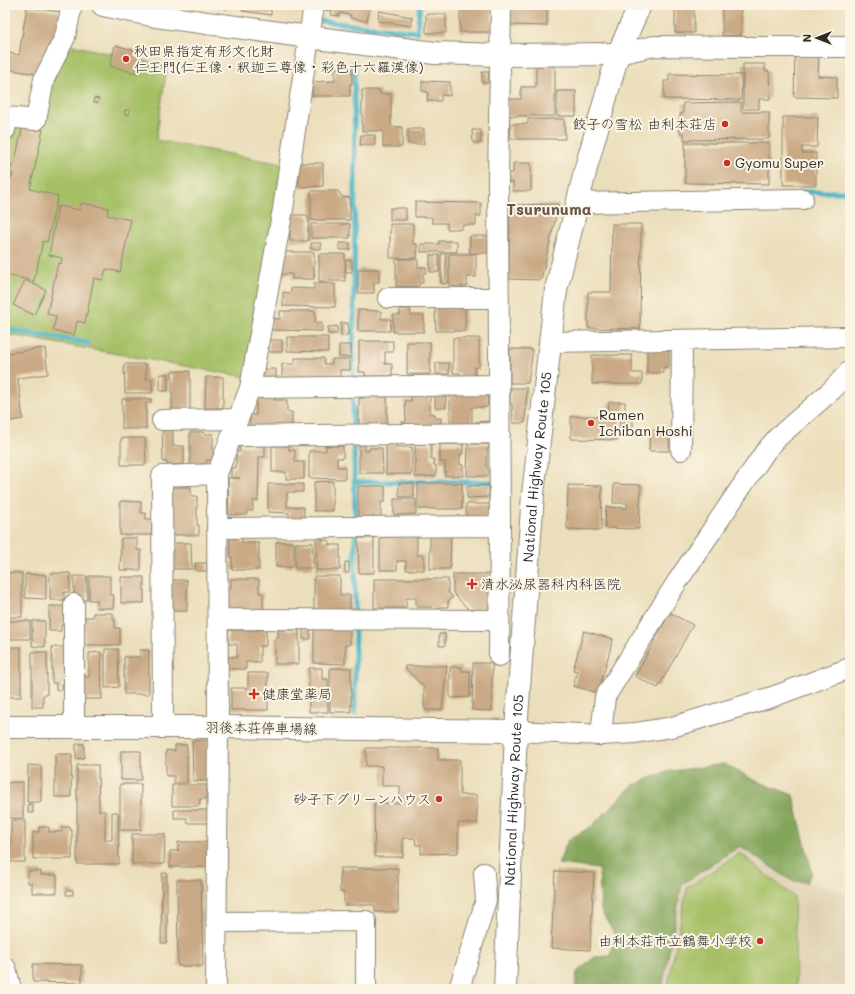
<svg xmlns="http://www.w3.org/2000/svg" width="855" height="994" font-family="Mali,'Klee One',sans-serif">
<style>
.built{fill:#ddcfb1}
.green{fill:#a6c066;stroke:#687648}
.forest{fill:#84a65b;stroke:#586843}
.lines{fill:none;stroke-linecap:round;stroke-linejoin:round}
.stream{stroke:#4ab5c8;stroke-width:5}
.building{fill:#caaa86}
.minor-casing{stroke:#8b8473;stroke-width:22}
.tertiary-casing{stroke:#8b8473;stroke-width:24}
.secondary-casing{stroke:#8b8473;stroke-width:24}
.trunk-casing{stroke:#8b8473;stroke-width:24}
.minor{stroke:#fff;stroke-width:20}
.tertiary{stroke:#fff;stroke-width:22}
.secondary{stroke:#fff;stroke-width:22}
.trunk{stroke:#fff;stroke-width:22}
.poi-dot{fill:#c8321e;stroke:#fcf5e5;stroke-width:1.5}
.labels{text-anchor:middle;stroke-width:4;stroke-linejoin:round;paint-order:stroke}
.poi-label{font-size:14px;fill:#2b2b2b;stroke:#fcf5e5;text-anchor:start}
.street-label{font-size:14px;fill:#2b2b2b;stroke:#fcf5e5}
.quarter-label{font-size:16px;font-weight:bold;fill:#63574b;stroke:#fcf5e5}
</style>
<rect width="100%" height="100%" fill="#fcf5e5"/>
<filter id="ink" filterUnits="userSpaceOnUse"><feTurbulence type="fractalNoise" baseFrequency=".025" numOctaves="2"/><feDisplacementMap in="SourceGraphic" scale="8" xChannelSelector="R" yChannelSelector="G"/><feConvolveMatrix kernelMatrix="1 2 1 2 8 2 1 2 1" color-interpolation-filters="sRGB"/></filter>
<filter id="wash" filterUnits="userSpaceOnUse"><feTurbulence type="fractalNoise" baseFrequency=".012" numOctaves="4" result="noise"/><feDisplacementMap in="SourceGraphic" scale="16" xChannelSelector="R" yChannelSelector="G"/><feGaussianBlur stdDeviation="0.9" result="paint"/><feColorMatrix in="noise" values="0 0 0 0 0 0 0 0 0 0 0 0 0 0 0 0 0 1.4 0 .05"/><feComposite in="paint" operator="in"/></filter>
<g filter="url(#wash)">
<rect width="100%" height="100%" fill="#ebdebb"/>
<path class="built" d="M740 846 792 881 807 882 847 893H850V989H662L681 884Z"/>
<path class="green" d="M67 44 167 66 156 140 287 165 246 377 5 334V146H7L13 121 41 124 50 81Z
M740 853 794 897 796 989H667L687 888Z"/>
<path class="forest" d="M724 764 754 780 793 795 812 872 807 882 792 881 740 846 682 884 662 989H575L577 972 595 957 610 956 615 935 601 911 599 869 558 864 568 840 592 826 632 786 665 772Z"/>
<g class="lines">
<path class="stream" d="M319 21 417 32 420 5
M803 192H850
M5 329 88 343
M353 378 355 197 354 60
M353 392V428
M354 447 355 519
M354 482H493
M355 613V533
M355 627V713"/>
</g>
<g id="blocks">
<path class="building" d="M211 5H236L235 8 228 6 227 9Z
M242 5 271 9V15L242 11Z
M324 5H370L367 21 350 18 351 15 340 13 339 16 331 15 332 11 323 10Z
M460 5H492V32H460Z
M509 5H547V26L509 25Z
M675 5H694V33H675Z
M722 5H741V36L722 35Z
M27 7 60 12 59 24 37 74 5 69V52L19 55Z
M379 11 412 17 411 26 378 21Z
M426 14H446V33H426Z
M115 45 141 52 136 73 110 66Z
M795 56H819L818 76 837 77V98L794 97Z
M743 64H765V71H769L770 99H759V109H743Z
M536 66H555V116H508V99H521V87H536Z
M335 68H352V84H350V96H312V82L335 81Z
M482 72H489L488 83H482Z
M669 74 742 75 741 100 664 99V81H669Z
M422 81 450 82V96L441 95V101H427L428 92 422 91Z
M362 90H380V94H391V127H402V147H383V131H362Z
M557 91H576V116H557Z
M94 98 99 99 98 103 93 102Z
M741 102V112H769V139L684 140V133H680V114H683V103Z
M125 110H130L129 115 124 114Z
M783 117H818L817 147H802V153H816V185H783Z
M528 119H564L565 139H511L510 124H528Z
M23 125 43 130 30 189 58 196 47 242 43 241 34 281 5 275V249L8 234 5 233V176L12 178 13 174 10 173 12 164 14 165Z
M408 129H424V144H408Z
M472 130H481V143H473Z
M361 135H375V145H360Z
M685 143H769V184L685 183Z
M299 163H323V186L299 187Z
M513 163H531V191H513V182H506V173H513Z
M311 191H338L343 198 350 197V220H311Z
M415 202 481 203V216H476V225H462V229H447V223H432V217H415Z
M81 203 108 208 107 215 131 220 120 272 106 269 103 280 94 278 85 323 77 321 74 335 53 331 56 316 47 314 58 263 61 264 62 258 49 255 58 206 80 210Z
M559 204 541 280 509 279 510 205Z
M390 208H406V220H390Z
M290 215H305L309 218 308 241H290Z
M311 224H350V238H311Z
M390 224H413V244H417V258H390Z
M612 224H641L640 329 588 328V292H611Z
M470 236H489V253H470Z
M439 241H457V252H421V244H439Z
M311 243H321V249H311Z
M339 243H350V250H339Z
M284 252H314V279H292V274H280Z
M319 254H345V281H319Z
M441 254H446V284H441Z
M449 254H476V277H467V286H449Z
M430 255H439V272H430Z
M396 259H418V267H426V273H423V283H419V286L396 287Z
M346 260H352V272H346Z
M358 269H379V282H374V293H358Z
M25 280 46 290 34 315 13 305Z
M314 283 335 284V307L283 306V292L291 293V288L314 289Z
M465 308V331H436L435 309Z
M400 309H410L411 315H424V332H393V315H400Z
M358 310 381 311V319H391L390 331H358Z
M280 311H315V323H322V331L271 330V318L280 319Z
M341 323H348V335L341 336Z
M337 326V334H328V327Z
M287 337H328V352L287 351Z
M453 338H479V367H475V377H460V373H453Z
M269 340H282V352H269Z
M5 341H6L8 353 45 348 48 374 18 378 23 419 5 422Z
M359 341H393V352H385V364H392V376H365V372H359Z
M407 342H430V374H407Z
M339 345H351V357H339Z
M647 346H669V367H663V373H647Z
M510 349H532V356L528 383H510Z
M592 355H632V373H642V384H592Z
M295 358H324V364H332V359H350V370H340V379L282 380V364H295Z
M436 363H449V374H436Z
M124 364H146V379H152V393H125Z
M264 369H276V380H260V374H264Z
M172 371H190V415H172Z
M160 374H168V391H160Z
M206 377H223V408H205Z
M510 388H527L525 423H513L512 404H510Z
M256 393 274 397V400H287V412H292V426L280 425V429H250V415H256Z
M450 393H488L487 407H472V426H450Z
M430 394V414H435V418H441V429L402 430 401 422H406L405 401H411V395Z
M446 394V408H435V395Z
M364 395H380V397H387V428H359V398H364Z
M122 399H151V403H146V429H122Z
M609 402H625V412H608Z
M571 416 620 417 619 440 571 439Z
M625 416H633V428H625Z
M489 421V428H476V422Z
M162 424 173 429V446H184V464L167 465V462H163Z
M650 430H669V451H649Z
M190 432H204V434H213V460H206L207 464 190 465Z
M121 438H145L146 465H121Z
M386 444H396V447H412V474H386Z
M415 444H431V459H434V465H436V476L415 477Z
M440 444H463V454H460V465H463V476H445V462H440Z
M468 444H489V449H487V469H491V476H467Z
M359 445H365V451H369V448H382L383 473H359Z
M240 446H265V457H259L258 501H253V511H247V515H229L228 478H240H231V468H236V452H240Z
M272 446H289V450H295V462H304V479H286V472H272Z
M326 446H343V458H337V467H345V479L309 478V451H326Z
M333 481V511H314V482Z
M399 483H414V497H399Z
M418 483H462V509H418Z
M268 484H303V492H287V507H304V518H289V513L268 512Z
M614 484 641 485 639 529 605 528 606 507 627 508V503H613Z
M489 485V497L467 498V486Z
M568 485 602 486 601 530 567 529Z
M358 486H385V502H381V518H358Z
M170 487H191V496H197V525H199V535H170Z
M394 499H416V514L394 515Z
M120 501 141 502V513H146V519H152L151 535H120Z
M466 504H491V518H466Z
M430 532 451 533 450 569H430Z
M316 535H322V540H329V545H340V570H316Z
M380 535H417V555H424V570H406V561H397V570H380Z
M230 536H242V543H259V570H232V557H230Z
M121 538H137V550H141V570H120Z
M358 538H374V573H359Z
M276 542H293V567H276Z
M169 543H191L192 569H169Z
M295 543H313V568H295Z
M345 562H349V573H345Z
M195 563H207V571H196Z
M5 573H22V617H5Z
M50 573H70V592H64V600H50Z
M25 574 46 575V599L25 598Z
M453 574H490L489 611H470L453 593Z
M74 576H87V600H74Z
M89 576H110V595H114L113 608H97V600H89Z
M314 576H340V595H350V612H314Z
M121 577H144V603H121Z
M231 579H259V593H263V610H227L228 588H231Z
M374 579H448V592L453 597 448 601V607H441L435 612 431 607H416V598H406V608H374Z
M169 580H187V611H169Z
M49 606H68V625H61V631H49Z
M93 613H113V619H115V628H120V645H84L85 617H93Z
M670 613 693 625 658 688 635 676Z
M5 621H30V639H5Z
M32 621H45V647L32 646Z
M314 626 350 627V645H345V664L314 663Z
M303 629H310V639H303Z
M228 630H266V646H260V662H246V669H228V657H237V644H228Z
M278 630H299V664H275V638H278Z
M584 631 613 639 598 693 573 686 578 671 573 670Z
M439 634H445V646H439Z
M5 647H21V697H5Z
M52 647H69V684H62V690H56V683H52Z
M105 649H118L119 687 105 688Z
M140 650H149V694H124V657H140Z
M32 652H47V695H43V707H32Z
M101 652 102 699H81V677H89V653Z
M473 663H492V711L472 710Z
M405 666H447L442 710H426L424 707V687L405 668Z
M450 667H462V671H470V697L450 698Z
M309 668H322V679H328V712H309Z
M330 668H351V712H330Z
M248 673H268V710H231V688H248Z
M208 740 209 781H193L192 741Z
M76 744H84V758L76 759Z
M175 745H187V783H174V776H166V750L175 751Z
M366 748H438V760H460V795H477V823H458V853L421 854V845H416L415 838H403V857H375L374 803H400V786H382V766H366Z
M121 751H141V780H121Z
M55 754H72L71 797H55Z
M28 765 41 766V802H27Z
M77 765H98L99 811H105V840H112V812H118L119 864H77Z
M12 782H23V818H5V784Z
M120 784H141V830H120Z
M172 785H207L206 799H200L199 806H172Z
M28 804H33V813H28Z
M174 810H211V823H187V818H174Z
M11 820H25V862H6V853H8V845H11Z
M39 827H49V832H62V827H70V830H72V859H33V832H39Z
M132 834H165L164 864H132Z
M178 842H207L211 867H170V851H178Z
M340 868H398V912H375V905H344V892H340Z
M28 871H41V875H57V893H32V883H28Z
M555 871 594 873 590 950 551 948Z
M162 873H167V943H161Z
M177 880H201L203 966H178Z
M73 890V895H66V891Z
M33 964 82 965V983L33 982Z"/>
</g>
</g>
<g filter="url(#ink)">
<use href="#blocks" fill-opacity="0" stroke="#8b8473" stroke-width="1"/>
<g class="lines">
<g class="minor-casing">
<path id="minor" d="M618 54 654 46 748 47H850
M5 130 7 117 36 120 44 79 65 37 72 5
M577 203 803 199
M388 298H499
M550 342 850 337
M250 388 499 385
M162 420 238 419
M232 436 500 433
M681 450 682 340
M217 528 500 526
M218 619 499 620
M499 656 500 526 498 180 501 5
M163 727 162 476 217 474
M74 728V604
M516 731 601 735 635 733 672 727 772 697 850 668
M601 735 605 697 677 582 765 452 778 437 832 390 850 371
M216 922 366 921V989
M216 989 218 727 217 474 250 388 252 377 283 209 314 5
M459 989 486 900 484 873"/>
</g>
<g class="tertiary-casing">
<path id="tertiary" d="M103 5 156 16 309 37 435 53 500 55 618 54
M5 969 10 989"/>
</g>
<g class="secondary-casing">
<path id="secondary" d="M5 727H218L516 731"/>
</g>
<g class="trunk-casing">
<g id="trunk">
<path id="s1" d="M505 989 516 731 533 494 556 290 587 164 618 54 640 5"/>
</g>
</g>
<use href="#minor" class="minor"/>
<use href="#tertiary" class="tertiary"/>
<use href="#secondary" class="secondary"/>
<use href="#trunk" class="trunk"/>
</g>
</g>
<g class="poi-dot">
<circle cx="126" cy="59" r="4"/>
<circle cx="725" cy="124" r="4"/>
<circle cx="727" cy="163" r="4"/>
<circle cx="591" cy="423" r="4"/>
<path d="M470 578h4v4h4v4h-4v4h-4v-4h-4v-4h4z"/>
<path d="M252 688h4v4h4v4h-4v4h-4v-4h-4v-4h4z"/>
<circle cx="439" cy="799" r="4"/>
<circle cx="760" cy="941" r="4"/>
</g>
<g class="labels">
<g class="poi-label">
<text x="134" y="56">秋田県指定有形文化財<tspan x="134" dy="16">仁王門(仁王像・釈迦三尊像・彩色十六羅漢像)</tspan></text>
<text x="717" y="129" text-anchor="end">餃子の雪松 由利本荘店</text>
<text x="735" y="168">Gyomu Super</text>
<text x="599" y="420">Ramen<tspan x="599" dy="16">Ichiban Hoshi</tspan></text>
<text x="481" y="589">清水泌尿器科内科医院</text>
<text x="262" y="699">健康堂薬局</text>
<text x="431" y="804" text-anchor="end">砂子下グリーンハウス</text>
<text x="752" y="946" text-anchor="end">由利本荘市立鶴舞小学校</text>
</g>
<g class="street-label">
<text dy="5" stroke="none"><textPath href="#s1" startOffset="523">National Highway Route 105</textPath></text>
<text transform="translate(261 728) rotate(1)" y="5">羽後本荘停車場線</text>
<text dy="5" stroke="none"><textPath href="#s1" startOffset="199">National Highway Route 105</textPath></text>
</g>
<g class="quarter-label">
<text x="549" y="215">Tsurunuma</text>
</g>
</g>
<rect width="855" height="994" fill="none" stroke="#fcf5e5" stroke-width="20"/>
<g transform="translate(817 38) rotate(270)" stroke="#fcf5e5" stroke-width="3" paint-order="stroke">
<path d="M0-3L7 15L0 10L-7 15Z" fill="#2b2b2b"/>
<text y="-6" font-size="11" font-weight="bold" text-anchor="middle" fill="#2b2b2b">N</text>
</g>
</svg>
